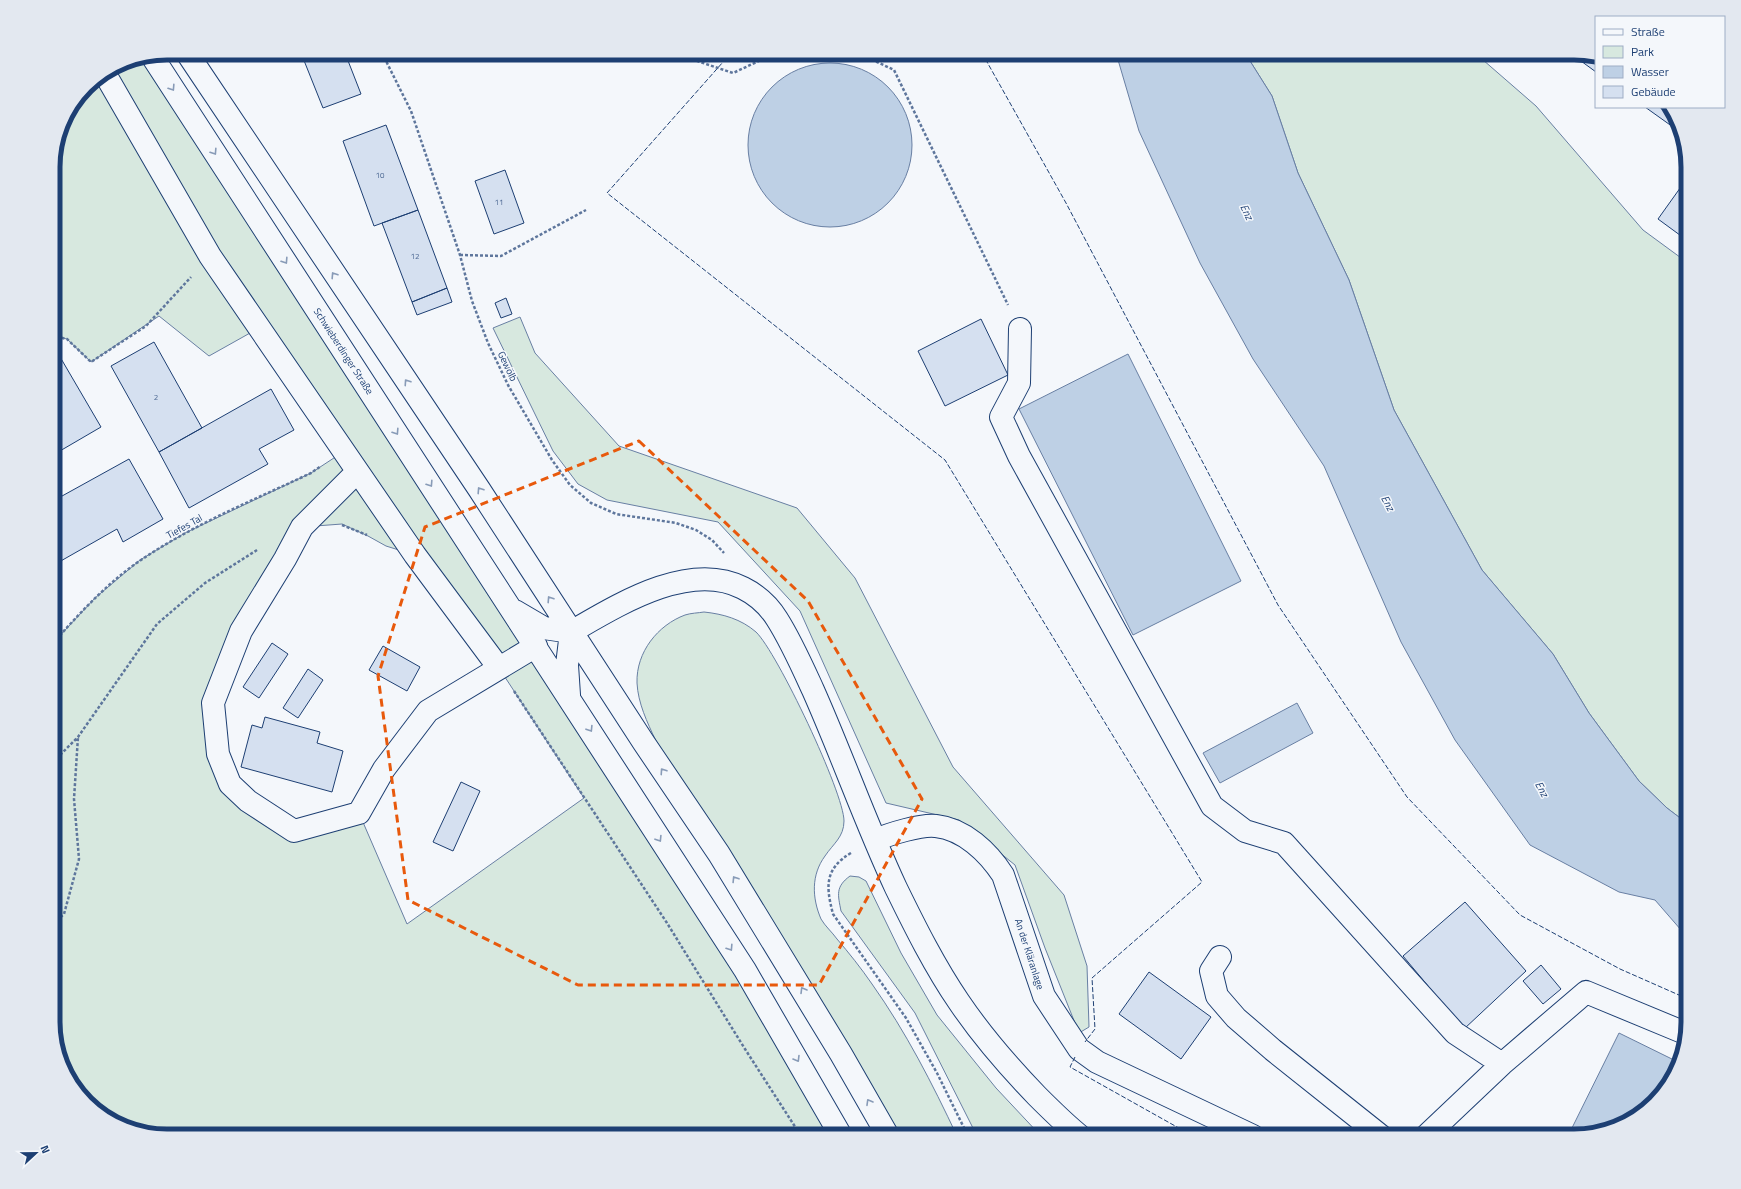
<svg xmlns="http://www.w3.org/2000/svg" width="1741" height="1189" font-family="'Titillium Web',sans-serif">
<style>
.green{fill:#d7e8df;stroke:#687fa3;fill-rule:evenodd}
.water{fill:#bed0e5;stroke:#687fa3}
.building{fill:#d5e0f0;stroke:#1d3f73}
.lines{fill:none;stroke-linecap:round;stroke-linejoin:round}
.minor-casing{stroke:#1d3f73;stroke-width:24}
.major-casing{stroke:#1d3f73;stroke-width:24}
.path{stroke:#5e769c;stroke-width:2.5;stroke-dasharray:3 2;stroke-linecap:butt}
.minor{stroke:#f4f7fb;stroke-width:22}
.major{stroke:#f4f7fb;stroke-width:22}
.fence{stroke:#1d3f73;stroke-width:1;stroke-dasharray:5 2;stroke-linecap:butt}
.oneway{stroke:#889bb7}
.marked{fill:none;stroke:#e8590c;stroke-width:3;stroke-dasharray:8 5;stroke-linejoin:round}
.labels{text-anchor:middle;stroke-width:3;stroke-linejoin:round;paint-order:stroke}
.number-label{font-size:8px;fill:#4b6792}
.street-label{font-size:10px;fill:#1d3f73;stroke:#f4f7fb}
.water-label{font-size:11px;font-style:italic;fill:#1d3f73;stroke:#f4f7fb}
.rim{fill:none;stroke:#1d3f73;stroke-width:5}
</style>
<rect width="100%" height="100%" fill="#f4f7fb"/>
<path class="green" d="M1245 53H1475L1536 106 1643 230 1688 263V824L1667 808 1639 781 1589 713 1553 654 1482 570 1394 410 1349 280 1298 173 1272 96Z
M152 56 841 1136H167L103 1117 68 1079 53 1029V643L95 598 140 560 185 533 311 473 343 452 259 328 209 356 159 316 91 362 67 339 58 337 53 341V160L62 123 87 86 124 62ZM342 524 368 536 386 546 415 555 499 668 584 798 407 924 359 813 293 831 231 784 213 703 302 527Z
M520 317 535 353 619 446 797 508 855 578 953 767 1064 895 1087 966 1089 1027 1079 1033 1045 948 1015 865 959 820 886 803 800 611 718 522 607 500 578 484 553 451 493 328Z
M704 612C723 614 741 619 756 632 777 652 844 793 844 821 844 837 833 844 825 856 811 875 812 898 821 919 825 926 832 932 837 939 849 953 861 968 872 984 906 1032 932 1083 957 1136H897L808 979 656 741C647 722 638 703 637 683 636 652 658 625 685 615 691 613 698 613 704 612Z
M850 876 859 877 866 881 901 953 937 1015 996 1088 1041 1136H977L915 1013 841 911C838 895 835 887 850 876Z"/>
<path class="water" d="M1116 53H1245L1272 96 1298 173 1349 280 1394 410 1482 570 1553 654 1589 713 1639 781 1667 808 1688 824V938L1655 900 1619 892 1530 845 1455 740 1401 642 1324 466 1253 359 1200 263 1139 131Z
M748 145a82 82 0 1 1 164 0a82 82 0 1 1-164 0Z
M1128 354 1241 581 1133 635 1019 409Z
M1297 703 1313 733 1220 783 1203 753Z
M1619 1033 1676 1061 1667 1087 1631 1121 1574 1136H1568Z"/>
<path class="building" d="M316 53H345L361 94 323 108 303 58Z
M1570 53 1596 60V72Z
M1645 107H1668L1676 116 1680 132Z
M386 125 418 210 374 226 343 141Z
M505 170 524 223 494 234 475 181Z
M1688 177V241L1658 219Z
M418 210 447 288 412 302 382 223Z
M447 288 452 302 417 315 412 302Z
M506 298 512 314 501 318 495 303Z
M981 319 1008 375 945 406 918 351Z
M154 342 202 428 159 452 111 366Z
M56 350 101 427 53 455V352Z
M271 389 294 430 259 449 268 464 189 508 159 452Z
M129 459 163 519 123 542 117 529 59 562 53 551V501Z
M272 643 288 654 259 698 243 687Z
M383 646 420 667 407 691 369 670Z
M308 669 323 680 298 718 283 708Z
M265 717 320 732 317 743 343 751 332 792 241 767 252 725 262 728Z
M461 782 480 791 453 851 433 842Z
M1465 902 1526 971 1464 1029 1403 956Z
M1541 965 1561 989 1543 1004 1523 981Z
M1149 972 1211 1017 1181 1059 1119 1014Z"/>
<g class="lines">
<g class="minor-casing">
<path id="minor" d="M105 74 210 256 415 555 499 668
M1020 329 1019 383 1001 417 1019 456 1212 806 1245 831 1284 843 1455 1033 1502 1064
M357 472 302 527 285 559 241 631 213 703 218 754 230 784 248 801 294 831 359 813 384 769 428 711 536 646
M571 632C618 605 689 560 743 588 757 595 769 606 777 619 791 641 802 666 813 690 842 755 866 824 896 888 915 927 935 967 959 1002 982 1036 1009 1067 1037 1096 1051 1110 1065 1124 1080 1136
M876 840C889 834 922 824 936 826 964 829 988 852 1003 875L1044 996 1079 1049 1097 1062 1253 1136
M1220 957 1211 971 1217 996 1236 1018 1273 1050 1381 1136
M1426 1136 1502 1064 1586 992 1685 1033"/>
</g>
<g class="major-casing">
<path id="major" d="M187 53 479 489 644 743 719 854 841 1054 888 1136
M152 56 745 970 841 1136
M515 611 544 628 571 632
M569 695 567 665 571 632"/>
</g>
<path class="path" d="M382 53 411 111 460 255 472 301 488 343 508 385 552 460 570 485 591 503 616 514 676 523 696 530 712 540 724 553
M673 53 733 73 776 53
M858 53 894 70 1008 305
M460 255 501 256 586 210
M53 341 58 337 67 339 91 362 146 326 191 277
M342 525 367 535
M53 643C80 613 107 583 141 560 194 524 254 500 311 473L321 466
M514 691 667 923 745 1049 801 1136
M53 762 78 737 157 624 205 583 257 550
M851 853C824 869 826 887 833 914L906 1018 937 1073 968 1136
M53 924 64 914 79 859 74 799 78 737"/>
<use href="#minor" class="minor"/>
<use href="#major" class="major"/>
<path class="fence" d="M731 53 607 193 945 460 1202 882 1092 978 1095 1029 1085 1042
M982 53 1066 203 1278 605 1407 797 1520 915 1620 969 1688 999
M1075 1057 1070 1067 1193 1136"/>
</g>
<defs><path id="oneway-chevron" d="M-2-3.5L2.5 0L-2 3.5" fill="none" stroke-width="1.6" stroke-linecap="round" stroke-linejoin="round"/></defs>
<g class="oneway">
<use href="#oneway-chevron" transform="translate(172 88) rotate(57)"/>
<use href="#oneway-chevron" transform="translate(214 152) rotate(57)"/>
<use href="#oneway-chevron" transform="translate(285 261) rotate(57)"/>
<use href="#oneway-chevron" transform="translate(334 275) rotate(-123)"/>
<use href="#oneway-chevron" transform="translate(407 382) rotate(-124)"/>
<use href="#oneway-chevron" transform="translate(396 432) rotate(57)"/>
<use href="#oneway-chevron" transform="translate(430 484) rotate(57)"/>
<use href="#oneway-chevron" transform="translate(480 490) rotate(-123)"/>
<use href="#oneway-chevron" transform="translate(550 599) rotate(-123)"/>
<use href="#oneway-chevron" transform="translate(590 729) rotate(58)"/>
<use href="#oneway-chevron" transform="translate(663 771) rotate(-124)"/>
<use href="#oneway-chevron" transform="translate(659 839) rotate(58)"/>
<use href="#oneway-chevron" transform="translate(735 879) rotate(-122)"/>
<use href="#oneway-chevron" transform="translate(730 948) rotate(57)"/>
<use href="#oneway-chevron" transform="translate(803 990) rotate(-121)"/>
<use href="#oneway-chevron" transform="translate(797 1059) rotate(59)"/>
<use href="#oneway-chevron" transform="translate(869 1102) rotate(-120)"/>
</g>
<path class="marked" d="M639 441 808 601 922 799 819 985H578L408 900 378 676 425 527Z"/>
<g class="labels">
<g class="number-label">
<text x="380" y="178">10</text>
<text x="499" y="205">11</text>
<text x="415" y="259">12</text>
<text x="156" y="400">2</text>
</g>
<g class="street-label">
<text transform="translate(344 351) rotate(57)" y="4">Schwieberdinger Straße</text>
<text transform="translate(508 366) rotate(64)" y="4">Gewölb</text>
<text transform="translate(184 526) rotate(-29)" y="4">Tiefes Tal</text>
<text transform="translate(1030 954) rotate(72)" y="4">An der Kläranlage</text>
</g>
<g class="water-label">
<text transform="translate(1247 212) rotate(65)" y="4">Enz</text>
<text transform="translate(1388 503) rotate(62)" y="4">Enz</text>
<text transform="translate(1542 789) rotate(62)" y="4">Enz</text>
</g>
</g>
<path d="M0 0H1741V1189H0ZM167 60H1574A107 107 0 0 1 1681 167V1022A107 107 0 0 1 1574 1129H167A107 107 0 0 1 60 1022V167A107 107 0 0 1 167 60Z" fill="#e3e8f0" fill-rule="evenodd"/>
<path class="rim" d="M167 60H1574A107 107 0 0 1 1681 167V1022A107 107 0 0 1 1574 1129H167A107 107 0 0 1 60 1022V167A107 107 0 0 1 167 60Z"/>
<rect x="1595" y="16" width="130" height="92" fill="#f4f7fb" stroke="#9eadc5"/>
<rect x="1603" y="29" width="20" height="6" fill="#f4f7fb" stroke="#9eadc5"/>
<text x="1631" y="36" font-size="12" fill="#1d3f73">Straße</text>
<rect x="1603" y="46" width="20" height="12" fill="#d7e8df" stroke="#9eadc5"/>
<text x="1631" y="56" font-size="12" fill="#1d3f73">Park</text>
<rect x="1603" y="66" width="20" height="12" fill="#bed0e5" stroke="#9eadc5"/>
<text x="1631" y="76" font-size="12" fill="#1d3f73">Wasser</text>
<rect x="1603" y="86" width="20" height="12" fill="#d5e0f0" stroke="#9eadc5"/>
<text x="1631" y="96" font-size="12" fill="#1d3f73">Gebäude</text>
<g transform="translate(36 1153) rotate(68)" stroke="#f4f7fb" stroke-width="3" paint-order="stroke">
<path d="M0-3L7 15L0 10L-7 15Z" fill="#1d3f73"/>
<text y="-6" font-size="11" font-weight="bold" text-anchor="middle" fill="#1d3f73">N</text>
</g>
</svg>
